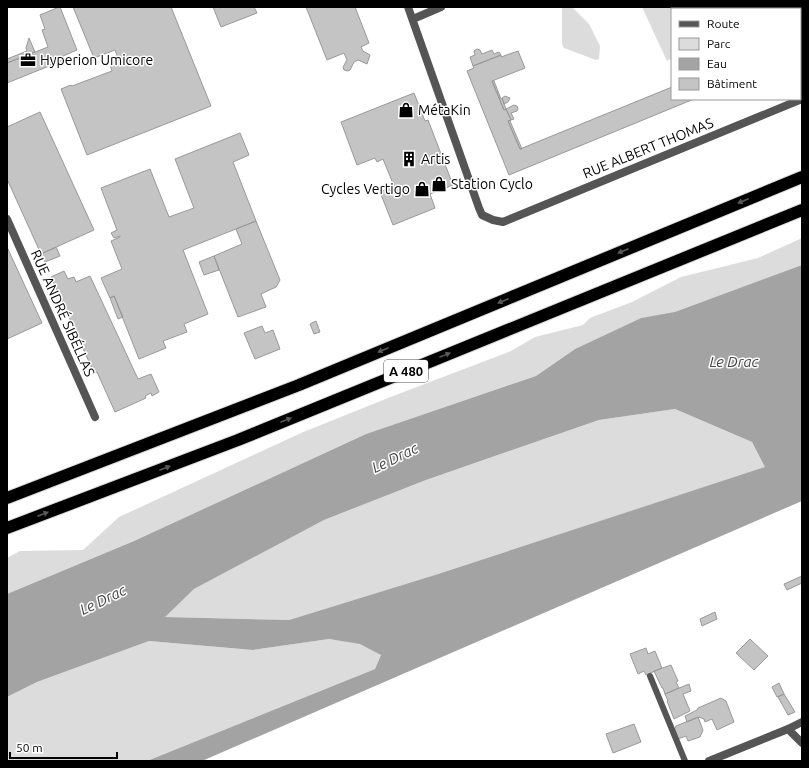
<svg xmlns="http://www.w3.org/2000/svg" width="809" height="768" font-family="Ubuntu,sans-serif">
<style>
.green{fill:#dcdcdc}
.water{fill:#a3a3a3;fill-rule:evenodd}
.building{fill:#c4c4c4;stroke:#999}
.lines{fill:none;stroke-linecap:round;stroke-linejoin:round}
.highway-casing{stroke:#dbdbdb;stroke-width:14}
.lane{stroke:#555;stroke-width:6}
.street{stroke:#555;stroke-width:8}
.highway{stroke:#000;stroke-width:12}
.oneway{fill:#595959}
.labels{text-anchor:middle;stroke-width:3;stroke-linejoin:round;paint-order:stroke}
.shield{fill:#fff;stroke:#4c4c4c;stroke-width:1}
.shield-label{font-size:13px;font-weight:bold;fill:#000}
.poi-label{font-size:14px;fill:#000;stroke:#fff;text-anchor:start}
.street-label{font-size:14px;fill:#000;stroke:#fff}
.water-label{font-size:15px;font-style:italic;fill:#444;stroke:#fff}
</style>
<rect width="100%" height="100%" fill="#fff"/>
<path class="green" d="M563 7H572L589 24 600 46 599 59 596 60 564 48 562 44V8Z
M642 7H798L793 9H672V58L667 61Z
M802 238V265L675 313 641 318 575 349 536 376 366 434 134 541 7 594V558L20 551 83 550 119 517 301 433 388 398 511 351 535 337 583 325 590 318 632 302 681 277 758 258Z
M675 409 752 442 766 467 438 574 289 620 164 617 194 589 324 520 426 480 599 420Z
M329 639 360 643 381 655 375 669 147 761H7V697L37 682 149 641 253 650Z"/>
<path class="water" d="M802 265V501L202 761H147L375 669 381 655 360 644 329 639 253 650 149 641 37 682 7 697V594L134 541 366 434 536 376 575 349 641 318 675 312ZM675 409 752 442 765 467 438 574 289 620 165 617 194 589 324 520 426 480 599 420Z"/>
<path class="building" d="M59 7H60L77 50 63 56 64 60 7 83V63L48 47 42 30 45 29 40 15Z
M73 7H171L211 106 87 155 61 89 71 85 72 86 112 71 110 64 119 60 115 50 94 58Z
M213 7H254L257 13 221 27Z
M306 7H355L369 43 361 47 363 51 370 55 367 64 358 60 354 62 350 70 348 71 344 70 343 67 347 60 344 53 327 60Z
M800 35H802V55L800 56Z
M29 38 35 52 7 63V59L27 51 26 48Z
M477 49 480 50 482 54 492 50 494 54 499 52 501 55 473 66 470 57 475 55 474 51Z
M518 51 525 68 492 81 504 110 506 109 511 120 508 121 520 149 672 87V99H694L509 175 467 71 474 68 473 66 501 55V57Z
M492 81H494L501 99 502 98 506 109 504 110Z
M414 93 425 121 428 120 453 185 430 194 435 208 393 225 380 192 394 186 383 159 377 162 375 158 357 165 341 122Z
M505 96 510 98 508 102 504 104 502 98Z
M514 105 517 106 518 109 517 111 511 113 514 119 511 120 506 109Z
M40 112 94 230 41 254 7 179V127Z
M511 120 510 121 522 149H520L508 121Z
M240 133 249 155 233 162 256 221 183 250 208 314 184 324 187 332 163 341 166 348 139 359 114 296 110 298 101 278 122 269 111 241 120 237V236L114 238 111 233 117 230 101 188 150 169 169 217 194 208 175 159Z
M256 221 280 280 276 287 261 294 266 307 238 317 214 256 242 244 236 229Z
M7 247 42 323 7 339Z
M56 247 60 256 45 262 41 254Z
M214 256 219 270 204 275 199 262Z
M64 271 68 279 74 277 76 282 90 276 138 379 151 374 159 392 152 396 151 393 145 396 146 398 115 412 97 372 94 373 51 277Z
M114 296 123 317 118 319 110 298Z
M316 321 320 332 314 334 310 324Z
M262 326 265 333 273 330 280 349 255 359 244 333Z
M802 576V583L787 590 784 584Z
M715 612 717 619 702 626 700 619Z
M750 639 768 656 754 670 736 653Z
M646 648 648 654 655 651 662 668 646 675 644 671 638 674 630 654Z
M671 665 678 681 676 682 679 688 665 694 663 688H662L654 671Z
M779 683 784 694 777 697 772 687Z
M689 684 691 691 683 694 690 711 674 719 667 701H668L665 694Z
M784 694 795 712 788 715 778 697Z
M721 698 726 701 734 722 717 730 712 719 705 722 704 719 699 717 687 722 685 716 697 710 698 708Z
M698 717 703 730 700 737 688 741 686 736 678 739 674 730 676 726Z
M634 724 641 742 613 753 606 734Z"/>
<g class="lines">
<g class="highway-casing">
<path id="highway" d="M7 498 299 385 802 177
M7 528 238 440 802 210"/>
</g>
<path class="lane" d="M650 676 685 761"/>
<path class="street" d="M408 7 479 208 482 215 493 220 503 222 802 99
M413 19 441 7
M7 219 95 417
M788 729 802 743
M709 761 788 729 802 722"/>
<use href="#highway" class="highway"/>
</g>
<defs><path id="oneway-solid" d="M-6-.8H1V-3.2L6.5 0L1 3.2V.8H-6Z"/></defs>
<g class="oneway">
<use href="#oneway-solid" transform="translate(743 201) rotate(157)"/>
<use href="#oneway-solid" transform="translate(623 251) rotate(157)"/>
<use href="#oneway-solid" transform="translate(503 301) rotate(157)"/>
<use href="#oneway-solid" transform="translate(383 350) rotate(157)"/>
<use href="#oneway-solid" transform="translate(445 355) rotate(-22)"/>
<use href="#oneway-solid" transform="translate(286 420) rotate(-22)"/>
<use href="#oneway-solid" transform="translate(165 468) rotate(-21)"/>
<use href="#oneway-solid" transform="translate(43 514) rotate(-21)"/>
</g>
<defs>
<g id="office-bare" transform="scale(1.2)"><path d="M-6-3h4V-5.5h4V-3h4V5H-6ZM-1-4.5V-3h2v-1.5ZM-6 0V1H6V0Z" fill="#000" stroke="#fff" stroke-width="2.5" paint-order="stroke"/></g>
<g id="shop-bare" transform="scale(1.2)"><path d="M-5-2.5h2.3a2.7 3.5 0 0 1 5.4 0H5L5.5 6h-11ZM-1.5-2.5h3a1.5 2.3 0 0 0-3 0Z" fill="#000" stroke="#fff" stroke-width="2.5" paint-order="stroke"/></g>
<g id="building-bare" transform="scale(1.2)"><path d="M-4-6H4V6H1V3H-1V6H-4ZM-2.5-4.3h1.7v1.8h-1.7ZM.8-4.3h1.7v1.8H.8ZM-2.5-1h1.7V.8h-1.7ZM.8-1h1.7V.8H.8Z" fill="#000" stroke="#fff" stroke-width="2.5" paint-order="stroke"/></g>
</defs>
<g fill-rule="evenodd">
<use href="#office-bare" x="28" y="60"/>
<use href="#shop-bare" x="406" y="110"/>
<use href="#building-bare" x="409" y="159"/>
<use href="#shop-bare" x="439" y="184"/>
<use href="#shop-bare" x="422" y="189"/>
</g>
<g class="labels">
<rect class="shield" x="384" y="360" width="44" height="22" rx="3"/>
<g class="shield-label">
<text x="406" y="376">A 480</text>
</g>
<g class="poi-label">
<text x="40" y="65">Hyperion Umicore</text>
<text x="418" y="115">MétaKin</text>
<text x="421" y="164">Artis</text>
<text x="451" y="189">Station Cyclo</text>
<text x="410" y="194" text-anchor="end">Cycles Vertigo</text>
</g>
<g class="street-label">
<text transform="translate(648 148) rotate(-22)" y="5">RUE ALBERT THOMAS</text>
<text transform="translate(63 313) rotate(66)" y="5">RUE ANDRÉ SIBÉLLAS</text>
</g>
<g class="water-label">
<text x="734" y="367">Le Drac</text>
<text transform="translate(395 458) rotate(-26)" y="5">Le Drac</text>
<text transform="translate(103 600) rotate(-26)" y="5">Le Drac</text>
</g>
</g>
<rect width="809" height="768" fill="none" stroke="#000000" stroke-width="16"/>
<rect x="671" y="8" width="130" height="92" fill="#ffffff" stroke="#999999"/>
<rect x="679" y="21" width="20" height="6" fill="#555555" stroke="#999999"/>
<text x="707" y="28" font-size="12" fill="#000000">Route</text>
<rect x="679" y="38" width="20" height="12" fill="#dcdcdc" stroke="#999999"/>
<text x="707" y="48" font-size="12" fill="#000000">Parc</text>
<rect x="679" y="58" width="20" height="12" fill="#a3a3a3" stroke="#999999"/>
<text x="707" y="68" font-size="12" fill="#000000">Eau</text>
<rect x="679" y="78" width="20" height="12" fill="#c4c4c4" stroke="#999999"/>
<text x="707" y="88" font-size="12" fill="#000000">Bâtiment</text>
<path d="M10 752v6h107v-6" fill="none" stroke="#000000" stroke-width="2"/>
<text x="16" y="752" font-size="12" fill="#000000" stroke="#ffffff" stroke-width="3" paint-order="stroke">50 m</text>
</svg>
